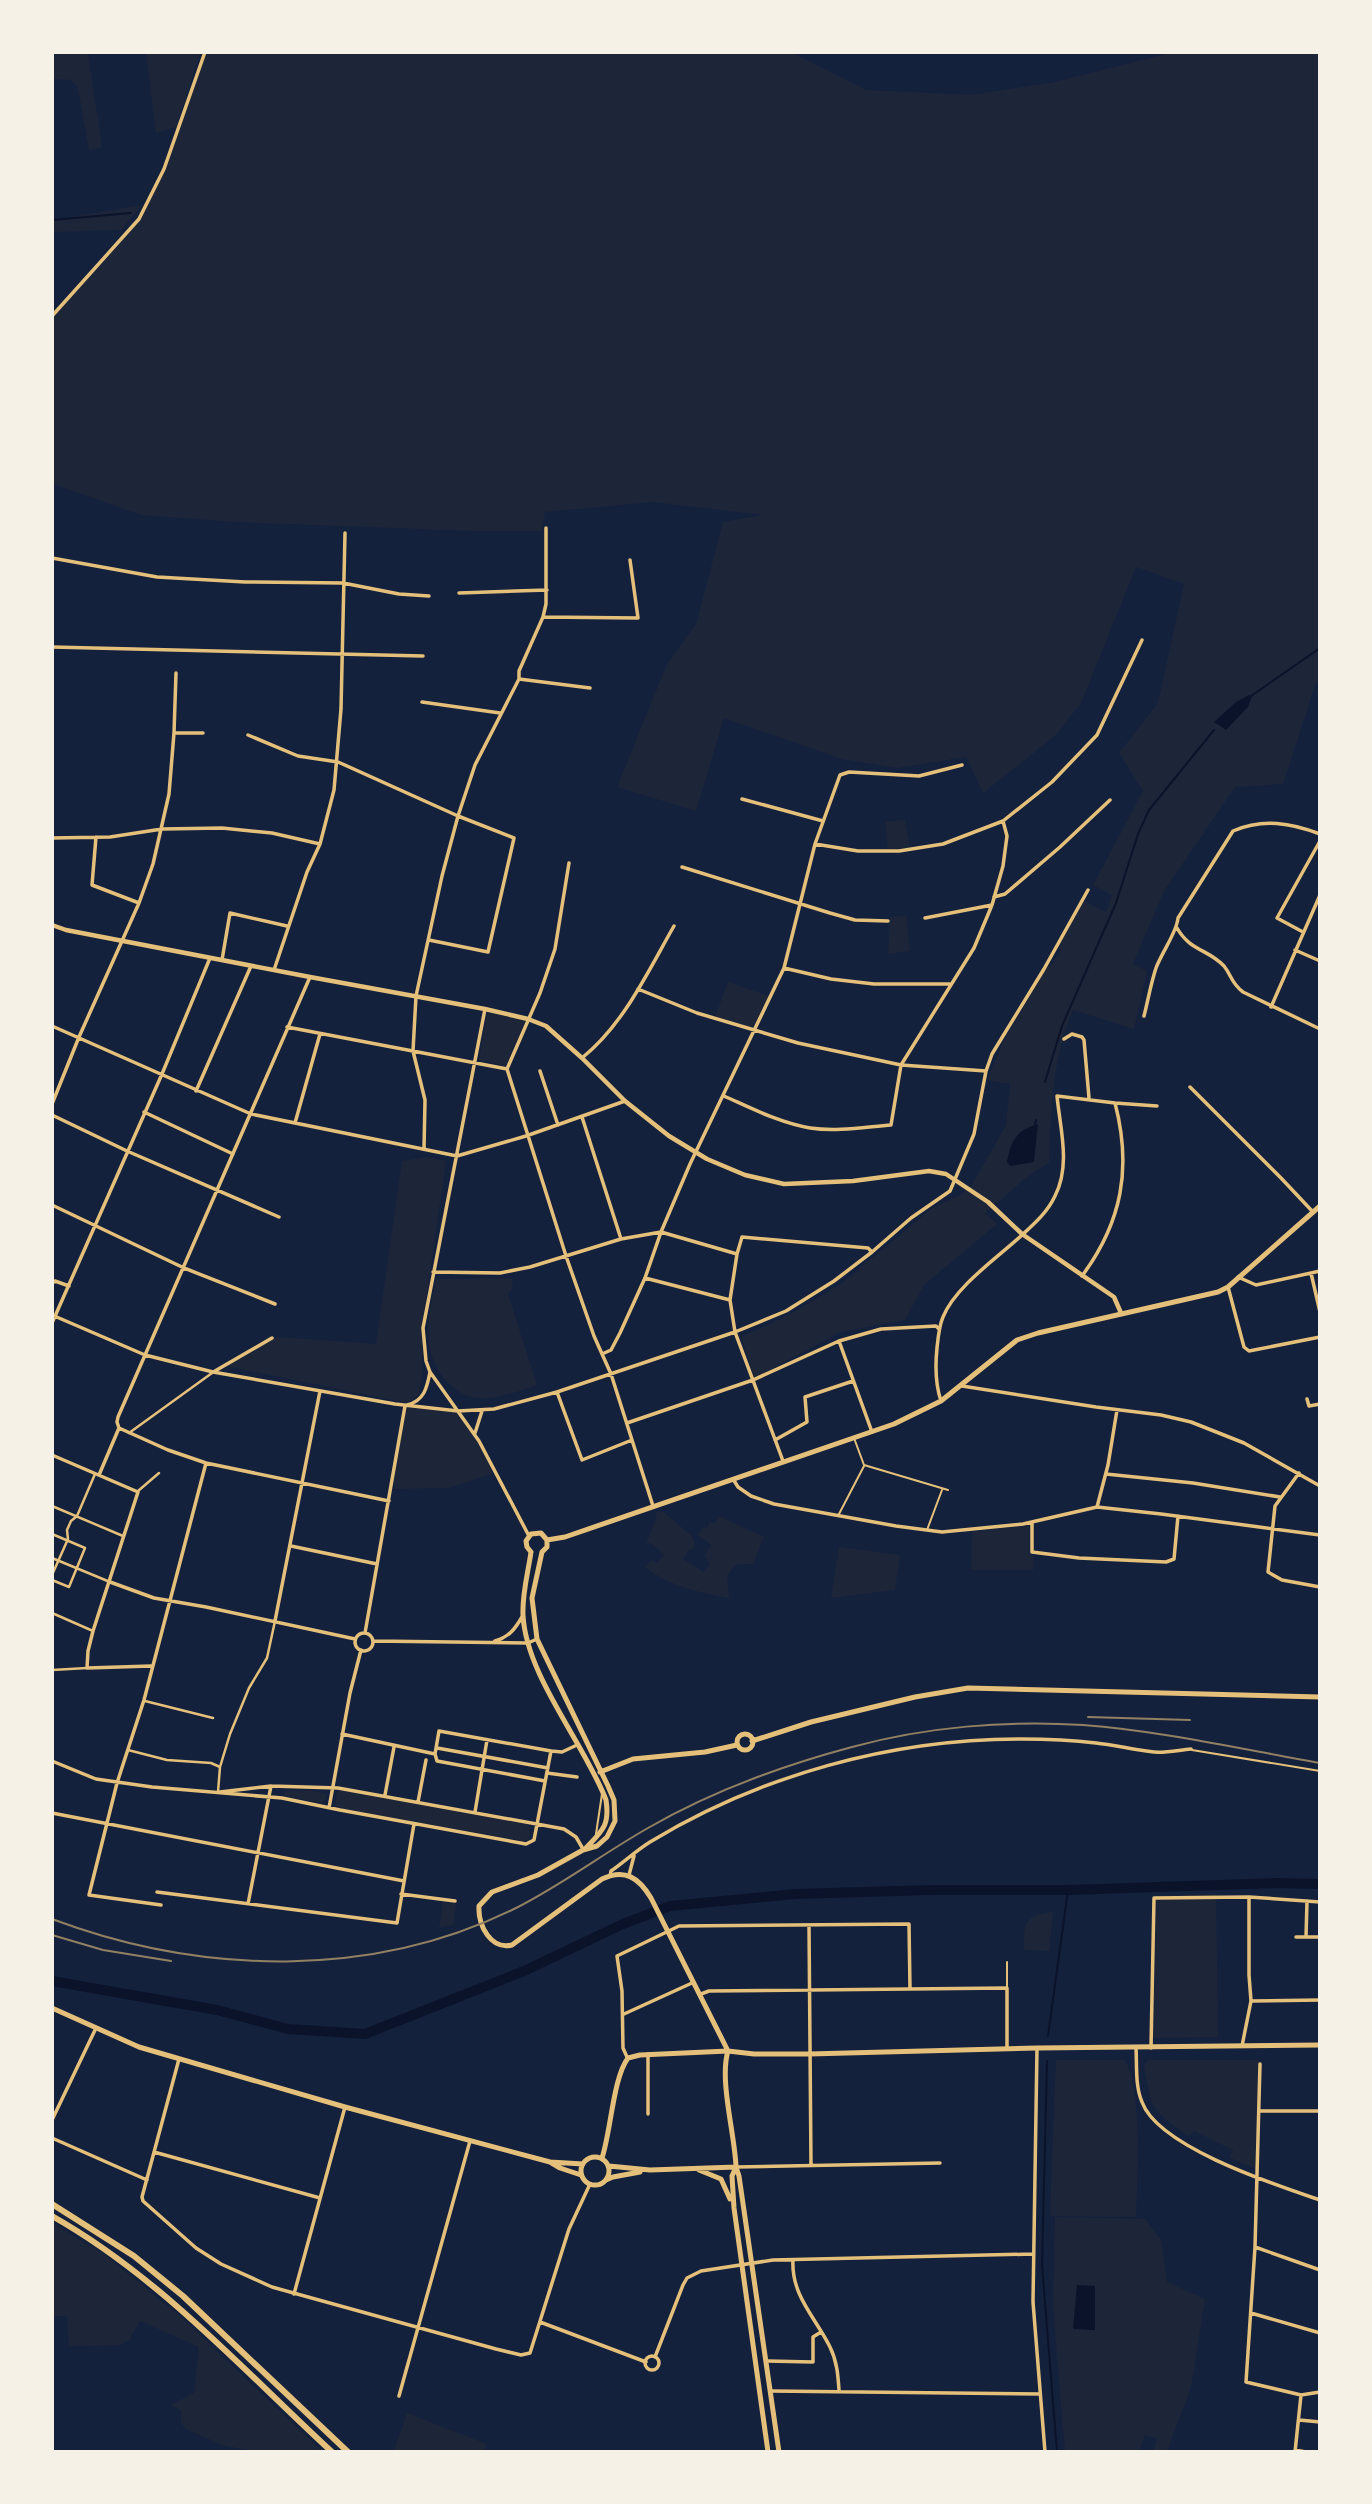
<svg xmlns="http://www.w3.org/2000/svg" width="1372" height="2504" font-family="'Exo 2',sans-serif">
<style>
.green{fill:#1d2539}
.water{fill:#0b132b}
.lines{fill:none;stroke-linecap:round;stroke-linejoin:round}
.stream{stroke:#0b132b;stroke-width:2}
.river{stroke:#0b132b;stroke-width:10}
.service{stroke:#e5c07b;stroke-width:2}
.pedestrian{stroke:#e5c07b;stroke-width:2.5}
.minor{stroke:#e5c07b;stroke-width:3.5}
.tertiary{stroke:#e5c07b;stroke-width:4.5}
.secondary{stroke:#e5c07b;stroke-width:5}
.trunk{stroke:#e5c07b;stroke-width:6}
.rail{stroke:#918062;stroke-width:2}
</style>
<rect width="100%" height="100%" fill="#14213d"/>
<path class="green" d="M52 53H88L102 147 89 150 78 88 71 80 53 79Z
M146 53H200L176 127 156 133Z
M205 53H792L866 90 971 95 1055 82 1171 53H1319V682H1316L1283 784 1235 787 1164 891 1133 964 1147 971 1134 1029 1073 1010C1052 1060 1051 1110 1049 1163L1032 1173 985 1213 997 1224 924 1285 905 1320 841 1332 754 1378 741 1337 789 1315 842 1283 932 1208 960 1195 972 1185 1006 1125 1010 1084 987 1080 1004 1040 1048 966 1050 967 1061 950 1058 947 1084 901 1106 912 1112 895 1093 885 1143 791 1119 753 1158 703 1184 584 1136 567 1081 703 1056 735 983 793 966 757 897 768 842 759 724 718 696 811 617 787 667 664 696 624 723 522 763 515 653 502 545 512 542 531H475L236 522 141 515 53 484V316L143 216 165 170Z
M142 205 121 230 53 232V220Z
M905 820 910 848 888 849 885 822Z
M906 916 910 951 888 954 890 917Z
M728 982 769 996 755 1029 715 1017Z
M487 1012 525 1020 506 1066 479 1060Z
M427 1157 446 1161 422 1329V1377L418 1396 407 1403 397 1401 226 1366 277 1337 376 1344 402 1161Z
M511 1278 513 1287 508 1294 537 1385C522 1390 506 1396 490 1398 451 1403 426 1363 428 1327 429 1311 433 1295 436 1279Z
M405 1406 458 1411 468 1424 492 1468 491 1474 449 1488 395 1489 393 1475Z
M662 1511 692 1536 695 1543 693 1549 688 1551 683 1559 704 1572 710 1564 705 1555 711 1545 698 1535 703 1527 707 1528 710 1522 715 1523 719 1516 764 1537 753 1564H738C722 1574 729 1584 729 1598 695 1591 673 1588 645 1567L652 1560 657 1563 664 1555 651 1543H646L657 1518 655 1513Z
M1029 1525V1553L1034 1556 1033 1570H971L972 1532Z
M839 1547 900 1555 895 1590 831 1598Z
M311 1790 326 1794 325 1800 322 1803 284 1796 285 1791Z
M340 1790 527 1823 530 1828 529 1839 524 1841 341 1809 335 1805 337 1791Z
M1216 1894 1218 2037 1153 2038 1156 1896Z
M443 1902 456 1904 453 1925 439 1928Z
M1053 1912 1049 1951 1024 1950C1023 1923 1025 1915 1053 1912Z
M1056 2060H1125C1143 2089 1137 2180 1136 2217L1050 2216Z
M1149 2060H1259L1257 2169 1230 2158 1233 2150 1194 2131 1189 2136C1151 2111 1151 2108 1144 2064Z
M1055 2217 1145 2219 1161 2240 1167 2282 1205 2299 1191 2387 1167 2451H1153L1157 2439 1145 2435 1139 2451H1065L1053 2306Z
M52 2223 104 2254 181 2317 322 2451H254L225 2446 185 2429 181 2422V2410L171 2405 194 2393 199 2347 140 2321 129 2340 120 2345 69 2346 67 2316H53Z
M407 2413 487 2444 484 2451H394Z"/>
<path class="water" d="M1249 695 1252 696 1248 707 1226 730 1214 722 1236 702Z
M1038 1124 1034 1162 1010 1166 1007 1162C1011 1140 1017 1130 1038 1124Z
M1077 2285 1095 2286V2330L1073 2329Z"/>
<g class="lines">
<path class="stream" d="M52 220 131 213
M1251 696 1320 648
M1045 1082 1062 1026 1116 903 1138 834 1149 810 1214 730
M1035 1124 1036 1120
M1048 2036 1068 1890
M1047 2061 1042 2265 1057 2452"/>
<path class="river" d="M52 1981 217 2010 288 2029 365 2034 524 1971 623 1924 670 1906 795 1894 931 1890H1068L1276 1883 1320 1884"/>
<path class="service" d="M854 1438 864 1465 948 1490
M839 1514 864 1466
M927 1530 942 1490
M1192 1750 1320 1771
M596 1834 602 1794
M1007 1962V1987"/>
<path class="pedestrian" d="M129 1433 212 1373
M138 1491 159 1473
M52 1506 123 1536
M52 1534 85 1548 69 1587 52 1580
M52 1558 110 1582
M52 1575 68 1539 67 1530 71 1521 77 1516 95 1474
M52 1613 93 1631
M52 1670 87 1668
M145 1701 213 1718
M128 1750 167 1760 211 1763 220 1767
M218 1792 220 1767 230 1734 249 1688 267 1658 275 1621"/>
<path class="minor" d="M52 316 139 219 164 169 205 52
M52 558 157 577 245 582 343 583 399 594 429 596
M459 593 547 590
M543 617 638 618 630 560
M52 647 423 656
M519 679 590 688
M422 702 500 713
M174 733 176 673
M248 735 298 756 338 762 458 816 514 838 488 952 429 940
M742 799 823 821
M96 837 92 885 139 903
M52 838 110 837 162 829 222 828 272 833 320 844
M815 844 858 851H899L943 844 1003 821 1052 782 1097 735 1142 640
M569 863 555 949 540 993 507 1069 566 1256 594 1336 611 1374 653 1506
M682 867 830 913 855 920 888 921
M994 897 1005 894 1060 847 1110 800
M925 918 992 905
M1177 928C1190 951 1208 949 1224 966 1232 976 1231 983 1243 992L1320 1029
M1303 932 1277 918 1320 841
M1295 950 1320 961
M222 960 230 913 287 926
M784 968 831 979 874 984H950
M274 970 307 872 320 844 334 790 341 709 345 533
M638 989 697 1013 798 1043 901 1065 986 1071
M1271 1007 1320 895
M485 1009 423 1328 426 1361 430 1372 479 1441 529 1536
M1144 1016C1148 1000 1151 983 1156 968 1162 952 1177 932 1178 918L1233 831C1263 818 1291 823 1320 834
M52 1026 251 1114 457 1156 526 1136 625 1101
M287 1027 507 1069
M1064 1039 1072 1034 1082 1037 1084 1040 1089 1098
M582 1058C624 1024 647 973 674 926
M540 1071 558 1125
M1190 1087 1281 1178 1313 1212
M196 1091 251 966
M724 1096C751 1108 780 1123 810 1128 837 1132 865 1127 891 1125L901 1065 974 948 992 905 1003 866 1007 836 1003 821
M52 1104 79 1037 139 903 153 864 169 794 174 733H203
M144 1112 233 1154
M52 1115 127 1151 279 1217
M582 1117 621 1239
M295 1123 320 1034
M424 1149 425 1100 413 1051 416 996 442 876 458 816 475 765 519 679V671L543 617 546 604V528
M52 1205 184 1268 275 1304
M433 1272 500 1273 530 1267 621 1239 661 1232 737 1254
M1311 1273 1320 1312
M1082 1276C1122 1222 1132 1168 1115 1103
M1238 1277 1256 1285 1320 1271
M645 1278 730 1300
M52 1283 55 1281 69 1286
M1228 1287 1244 1347 1249 1351 1320 1337
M52 1315 145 1355 213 1372 395 1404 458 1411 494 1409 557 1392 735 1332 786 1311 834 1281 872 1252 911 1218 950 1191 974 1134 986 1071 992 1054 1044 969 1088 890
M52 1323 162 1074 210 958
M839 1341 872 1432
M602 1354 611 1350 620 1333 645 1278 661 1232 690 1164 784 968 815 844 840 775 849 772 919 776 962 765
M215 1371 272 1338
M962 1386 1096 1407 1161 1415 1191 1422 1244 1443 1320 1486
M557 1392 582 1460 632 1440
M1307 1399 1309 1406 1320 1404
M941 1401C935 1383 935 1367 937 1348 938 1338 939 1326 943 1317 955 1287 997 1258 1021 1236 1034 1224 1047 1213 1055 1196 1071 1165 1060 1128 1057 1096L1115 1103 1157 1106
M407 1405C424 1401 427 1388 430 1372
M627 1423 753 1380 839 1341 881 1329 936 1326 939 1329
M119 1428 168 1450 206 1463 389 1501
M475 1433 482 1411
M775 1440 807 1422 805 1397 853 1381
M52 1455 138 1492 93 1631 88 1651 87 1668 151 1666
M783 1461 735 1332 730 1300 737 1254 742 1237 868 1248 872 1252
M1299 1473 1275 1506 1268 1572 1282 1580 1320 1587
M1106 1474 1193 1483 1280 1497
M99 1475 119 1428 117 1422 118 1417 310 977
M733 1479 738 1487 751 1496 774 1504 896 1526 942 1532 1023 1524 1097 1507 1161 1514 1320 1535
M1097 1507 1108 1465 1117 1410
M1032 1523V1552L1079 1558 1166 1562 1174 1559 1178 1516
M291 1546 377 1564
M110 1582 154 1598 206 1607 355 1639
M275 1621 320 1391
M355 1642a9 9 0 1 1 18 0a9 9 0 1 1-18 0Z
M365 1633 405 1406
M373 1641 528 1643 537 1639
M495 1641C509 1637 515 1629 522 1617
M342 1734 435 1754 437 1761 545 1781
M437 1748 548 1768
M435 1754 439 1731 551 1751 562 1752 577 1745
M52 1761 96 1779 152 1787 282 1798 340 1810 526 1844 534 1840 551 1751
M547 1773 577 1777
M220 1792 271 1786 338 1788 564 1829 576 1837 583 1849
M385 1795 394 1747
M418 1802 426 1760
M329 1808 350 1693 361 1650
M475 1812 487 1740
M52 1813 404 1881
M629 1875 634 1856
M610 1876 611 1871C624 1862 637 1850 650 1842 761 1775 891 1739 1021 1739 1045 1739 1071 1740 1096 1743 1115 1745 1134 1750 1154 1752 1166 1753 1179 1750 1191 1749
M157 1892 397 1923 414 1824
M401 1894 455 1901
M248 1904 271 1786
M161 1905 89 1895 117 1783 144 1700 206 1463
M809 1925 811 2165
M1296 1937H1320
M1306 1937 1307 1901
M701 1994 709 1991 1007 1988V2049
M1251 2001 1320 2000
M624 2014 692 1983
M1242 2046 1251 2001 1249 1975V1897
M1037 2048 1033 2302 1045 2452
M1136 2048C1137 2065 1135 2086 1142 2102 1158 2147 1276 2185 1320 2200
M1151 2048 1154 1898 1249 1897 1320 1902
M648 2054V2114
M627 2057 623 2048 622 1991 617 1956 679 1926 909 1924 910 1989
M179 2059 142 2197 143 2201 196 2248 221 2264 272 2287 496 2349 521 2355 530 2353 569 2229 590 2184
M1260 2064 1255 2247 1246 2382 1301 2395 1320 2392
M1259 2111H1320
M52 2120 96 2028
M52 2138 147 2180
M154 2152 320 2198
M736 2167 940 2163
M1255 2247 1320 2270
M793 2260C791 2295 815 2317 830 2347 837 2361 838 2375 839 2390
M294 2294 345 2107
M1251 2313 1320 2333
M540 2322 646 2362
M645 2363a7 7 0 1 1 14 0a7 7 0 1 1-14 0Z
M655 2357 683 2285 687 2278 701 2271 773 2260 1033 2254
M767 2361 813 2362V2337L821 2332
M770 2391 1040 2394
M399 2396 470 2141
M1299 2420 1320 2422
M1295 2450 1306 2452
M1295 2452 1301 2395"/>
<path class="tertiary" d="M52 925 66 930 310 977 485 1009 528 1019 546 1026 582 1058 625 1101 669 1136 707 1159 745 1175 784 1184 853 1181 929 1171 946 1174 988 1202 1022 1234 1114 1297 1121 1313"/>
<path class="secondary" d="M547 1540V1547L542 1552 532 1598 537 1639 608 1786 614 1800 615 1821 607 1837 597 1846 583 1850 538 1875 492 1892 479 1906C478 1926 491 1950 512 1945L602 1879C625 1868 639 1878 651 1898L728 2051
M547 1540 565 1537 894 1424 941 1401 1017 1340 1038 1333 1218 1292 1228 1287 1320 1206
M531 1552C528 1573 522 1594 523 1615 526 1676 585 1744 606 1800 610 1826 602 1831 585 1849
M531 1552 527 1547 526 1541 531 1534 541 1533 547 1540
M737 1742a8 8 0 1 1 16 0a8 8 0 1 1-16 0Z
M752 1741 811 1722 915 1697 968 1688 1320 1697
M600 1772 633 1759 705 1752 737 1745
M52 2008 139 2047 345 2107 550 2162 560 2168 581 2175
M728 2051C719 2080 735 2135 736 2167L739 2176 779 2452
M581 2171a14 14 0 1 1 28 0a14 14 0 1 1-28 0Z
M602 2158C611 2131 613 2078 628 2058L640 2055 728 2051 754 2054H809L1037 2048 1320 2045
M550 2162 583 2164
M609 2166 650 2170 736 2167
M736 2167 732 2176 734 2208 768 2452
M699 2170 721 2179 730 2199
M606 2180 613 2177 640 2172"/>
<path class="trunk" d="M52 2204 134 2256 183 2296 348 2452
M52 2216C160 2277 242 2369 332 2452"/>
<path class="rail" d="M1088 1717 1190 1720
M52 1919C201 1975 374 1980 518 1907 563 1884 604 1853 648 1828 712 1791 781 1766 852 1747 925 1727 1007 1720 1083 1725 1162 1731 1241 1749 1320 1763
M52 1935 103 1950 171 1961"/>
</g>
<rect width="1372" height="2504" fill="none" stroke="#f6f1e7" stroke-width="108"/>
</svg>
